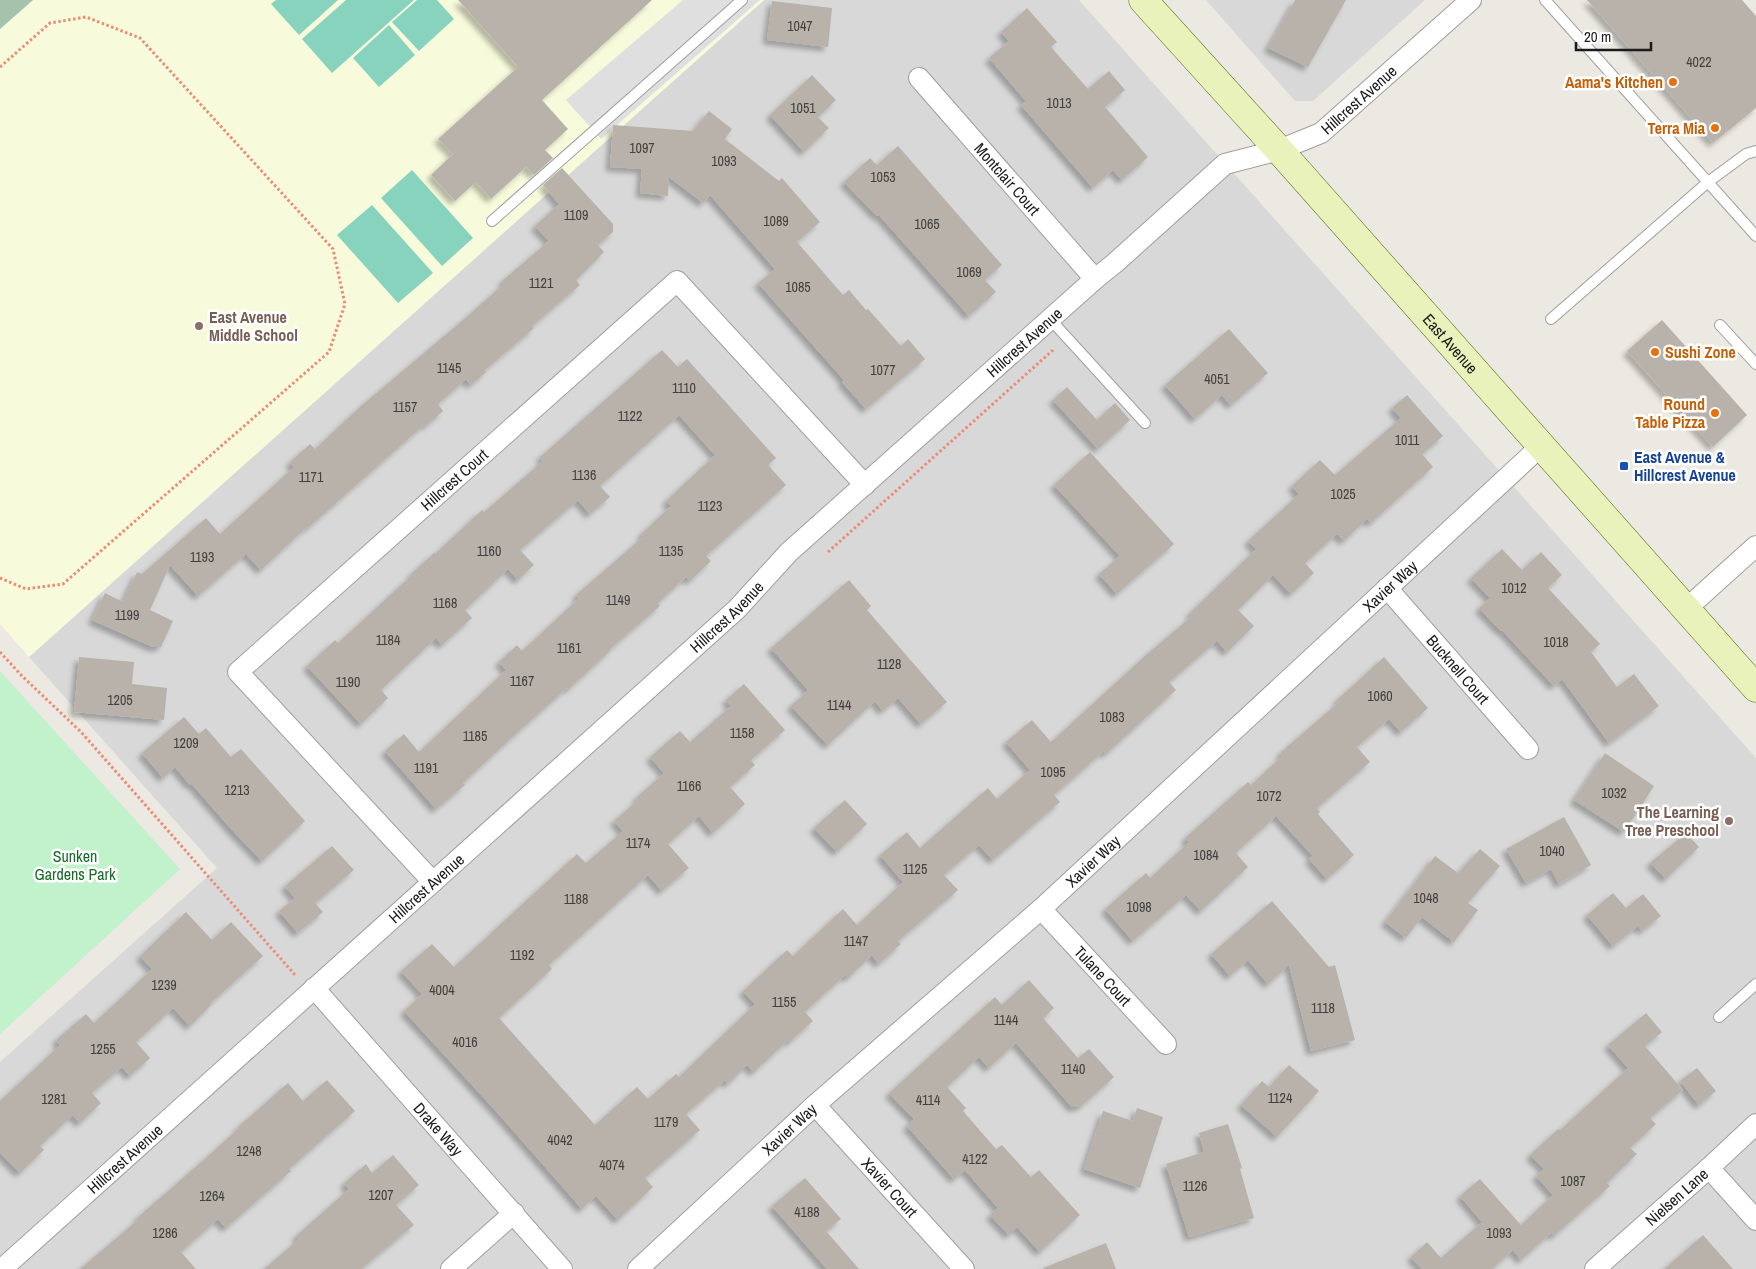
<svg xmlns="http://www.w3.org/2000/svg" width="1756" height="1269" font-family="'Archivo Narrow',sans-serif">
<style>
.residential{fill:#d9d8d8}
.education{fill:#f7fbdb}
.cemetery{fill:#a5c2ad}
.park{fill:#c2f2cb}
.pitch{fill:#87d3be}
.parking{fill:#dfdfdf}
.building{fill:#b8b2ab;filter:url(#shadow)}
.lines{fill:none;stroke-linecap:round;stroke-linejoin:round}
.lane-casing{stroke:#9f9f9f;stroke-width:12}
.street-casing{stroke:#9f9f9f;stroke-width:22}
.secondary-casing{stroke:#526510;stroke-width:29}
.path{stroke:#ea8d74;stroke-width:3;stroke-dasharray:2.5 2.5;stroke-linecap:butt}
.lane{stroke:#fff;stroke-width:10}
.street{stroke:#fff;stroke-width:20}
.secondary{stroke:#e9f2ba;stroke-width:28}
.food-dot{fill:#e8710a;stroke:#fff;stroke-width:2}
.education-dot{fill:#8d6e63;stroke:#fff;stroke-width:2}
.transit-dot{fill:#1a4fb4;stroke:#fff;stroke-width:2}
.labels{text-anchor:middle;stroke-width:5;stroke-linejoin:round;paint-order:stroke}
.number-label{font-size:14px;fill:#42413f}
.food-label{font-size:16px;font-weight:bold;fill:#c56008;stroke:#fff;text-anchor:end}
.street-label{font-size:16px;fill:#1b1b1b;stroke:#fff}
.education-label{font-size:16px;font-weight:bold;fill:#785e54;stroke:#fff;text-anchor:start}
.transit-label{font-size:16px;font-weight:bold;fill:#164399;stroke:#fff;text-anchor:start}
.park-label{font-size:16px;fill:#166c27;stroke:#fff}
</style>
<defs>
<filter id="shadow"><feDropShadow dx="-4.5" dy="4.5" stdDeviation="2.5" flood-color="#0004"/></filter>
</defs>
<rect width="100%" height="100%" fill="#ece9e2"/>
<path class="residential" d="M764 0H1079L1756 758V1269H0V1062L217 868 29 657Z
M1206 0H1425L1313 101H1295Z"/>
<path class="education" d="M33 0H764L29 657 0 624V29Z"/>
<path class="cemetery" d="M0 0H33L0 29Z"/>
<path class="park" d="M0 671 180 869 0 1034Z"/>
<path class="pitch" d="M276 0H338L299 35 271 4Z
M346 0H414L332 73 302 39Z
M417 0H437L454 19 419 51 392 22Z
M389 25 415 55 379 87 353 58Z
M412 170 473 238 442 266 381 198Z
M372 205 433 273 398 303 337 235Z"/>
<path class="parking" d="M683 0H760L601 139 566 100Z"/>
<path class="building" d="M458 0H652L542 100 568 129 545 150 553 158 534 175 526 167 491 199 476 182 455 201 431 175 453 154 438 139 518 67Z
M1295 0H1346L1308 67 1268 48Z
M1587 0H1742L1756 16V108L1713 143Z
M772 1 832 8 828 47 767 40Z
M1027 8 1057 42 1051 47 1088 89 1109 71 1125 90 1105 107 1148 157 1122 180 1113 170 1093 188 1021 105 1026 101 989 58 1009 41 1001 32Z
M812 75 836 100 818 117 829 128 804 152 770 115Z
M709 111 732 129 725 139 779 181 782 178 820 222 797 242 843 295 849 290 866 310 868 309 901 346 908 339 925 359 866 409 842 382 844 380 758 283 775 269 710 195 703 203 669 177 668 196 640 193 642 169 610 167 613 125 693 131Z
M898 146 1002 265 985 280 996 292 969 316 878 214 877 216 844 182 870 158 877 165Z
M562 168 613 224V232L598 245 604 252 576 280 580 285 532 326 534 328 485 370 486 372 471 385 466 379 438 404 443 411 426 426 425 424 308 528 307 527 261 570 246 554 198 596 170 565 150 610 173 621 161 647H153L92 620 105 593 123 602 137 572 142 574 206 518 220 534 294 467 290 462 310 444 315 449 361 406 456 326 504 284 502 281 549 241 535 226 559 204 543 185Z
M1662 320 1747 415 1713 447 1627 351Z
M1229 329 1268 373 1231 405 1222 395 1195 419 1165 385Z
M662 350 678 367 687 359 776 458 768 465 786 485 706 556 711 561 690 581 686 577 658 603 660 606 610 649 611 650 569 689 567 688 518 732 463 783 465 785 436 809 385 751 404 734 419 752 506 670 499 662 517 645 522 651 579 598 576 595 644 536 641 534 671 506 666 501 715 455 679 415 600 486 610 497 590 514 578 500 520 550 534 565 518 580 508 569 465 610 472 618 442 645 436 638 381 690 388 698 361 724 307 666 335 640 338 643 412 575 411 574 434 553 435 554 482 510 484 512 543 461 540 457Z
M1067 387 1097 420 1115 403 1130 420 1098 449 1053 400Z
M1407 395 1443 436 1422 454 1433 467 1371 523 1367 519 1344 541 1337 534 1305 563 1314 573 1291 594 1273 575 1238 610 1254 626 1227 652 1217 641 1169 682 1176 690 1106 754 1104 751 1054 795 1060 802 993 860 979 845 944 875 958 890 898 941 901 944 879 964 872 955 848 978 845 975 805 1012 813 1021 790 1042 788 1040 754 1072 747 1065 728 1084 725 1080 686 1114 700 1130 645 1178 653 1187 618 1220 596 1196 582 1209 495 1110 404 1011 422 994 401 971 432 944 454 967 577 854 586 863 623 831 614 821 638 800 636 798 664 773 650 757 680 731 690 742 731 706 726 700 744 684 785 730 751 760 755 765 730 787 745 804 713 833 699 816 668 844 689 868 662 891 648 875 549 965 552 969 499 1018 595 1125 637 1087 648 1099 676 1074 679 1077 755 1004 743 991 787 950 793 956 843 909 857 925 903 882 880 855 907 832 920 848 988 788 997 799 1030 770 1006 742 1032 720 1051 742 1146 655 1192 616 1190 613 1256 549 1248 541 1299 494 1292 486 1320 460 1335 475 1401 418 1392 408Z
M1090 452 1174 544 1117 594 1099 574 1120 556 1054 485Z
M1502 549 1522 570 1541 552 1562 575 1548 588 1600 644 1591 652 1617 687 1634 674 1659 706 1609 743 1562 679 1554 686 1502 630 1501 631 1479 608 1490 598 1471 578Z
M849 580 871 606 867 610 947 702 921 724 898 698 883 711 875 701 828 745 791 706 808 690 771 648Z
M79 657 134 662 132 684 167 688 164 720 74 712Z
M1384 657 1428 708 1401 732 1389 719 1357 747 1370 762 1317 808 1320 812 1318 814 1354 855 1327 879 1309 859 1313 856 1276 816 1236 853 1248 867 1201 911 1186 895 1133 941 1105 909 1146 873 1150 878 1189 842 1185 838 1248 782 1251 785 1282 756 1280 753 1339 702 1337 700Z
M184 717 199 734 206 728 231 757 241 749 305 821 262 861 233 831 191 783 190 785 175 767 163 778 142 753Z
M1605 753 1654 786 1624 832 1574 800Z
M845 800 867 824 837 852 814 828Z
M1564 817 1591 865 1559 884 1551 869 1526 883 1506 849Z
M1686 833 1699 847 1666 879 1650 863Z
M332 846 354 870 315 903 323 912 298 933 279 911 295 898 285 886Z
M1480 849 1500 866 1468 903 1478 910 1454 942 1422 917 1406 938 1385 922 1435 856 1458 873Z
M1613 893 1626 908 1643 894 1661 916 1642 931 1638 926 1613 946 1587 915Z
M1272 901 1329 967 1335 965 1355 1040 1311 1051 1289 965 1268 984 1248 960 1230 976 1211 954Z
M186 912 212 940 231 922 263 956 210 1004 211 1005 190 1026 173 1008 136 1042 150 1058 130 1076 122 1067 92 1093 101 1103 80 1123 73 1115 40 1146 44 1150 20 1173 0 1153V1101L60 1045 56 1040 86 1014 94 1023 152 969 140 956Z
M1029 980 1054 1008 1043 1018 1078 1058 1089 1049 1114 1077 1080 1107H1072L1016 1043 989 1068 979 1057 947 1087 966 1108 963 1111 996 1149 1002 1145 1031 1177 1039 1170 1080 1215 1040 1252 1017 1227 1009 1235 990 1215 998 1208 965 1170 954 1179 907 1126 914 1119 889 1093 995 997 1002 1005Z
M1646 1013 1662 1032 1645 1046 1683 1090 1650 1118 1656 1124 1630 1148 1637 1154 1607 1183 1610 1186 1554 1236 1551 1233 1521 1260 1513 1250 1492 1269H1422L1411 1257 1427 1242 1441 1258 1482 1222 1460 1196 1480 1179 1521 1225 1553 1195 1536 1176 1544 1169 1530 1155 1558 1129 1560 1130 1628 1068 1608 1045Z
M1289 1065 1319 1091 1277 1137 1241 1105 1262 1081 1269 1087Z
M1697 1068 1716 1091 1699 1105 1680 1081Z
M327 1080 355 1111 289 1169 291 1171 226 1228 218 1219 181 1252 196 1269H80L139 1219 138 1217 207 1157 239 1128 238 1127 288 1083 303 1101Z
M1137 1108 1163 1117 1140 1188 1084 1169 1103 1111 1133 1121Z
M1228 1124 1242 1168 1240 1169 1254 1218 1189 1237 1166 1164 1204 1152 1199 1133Z
M393 1155 419 1185 396 1205 414 1225 361 1269H264L299 1239 296 1236 349 1189 344 1183 366 1164 372 1173Z
M805 1178 841 1219 826 1231 859 1269H827L772 1206Z
M1703 1235 1733 1269H1664Z
M1106 1243 1116 1269H1044L1043 1268Z"/>
<g class="lines">
<g class="lane-casing">
<path id="lane" d="M1545 0 1756 236
M492 221 742 0
M1050 319 1145 423
M1551 319 1708 182 1746 154 1756 151
M1720 325 1756 364
M1719 1017 1756 984"/>
</g>
<g class="street-casing">
<g id="street">
<path id="s1" d="M919 78 1095 279"/>
<path id="s2" d="M1387 588 1528 749"/>
<path d="M1686 609 1756 546"/>
<path id="s3" d="M433 882 238 672 677 281 865 485"/>
<path id="s4" d="M1041 909 1166 1044"/>
<path id="s5" d="M314 988 562 1269"/>
<path id="s6" d="M815 1105 964 1269"/>
<path d="M1709 1168 1756 1220"/>
<path id="s7" d="M2 1269 737 609 789 552 1095 279 1115 263 1225 164 1279 150 1321 133 1471 0"/>
<path d="M451 1269 514 1213"/>
<path id="s8" d="M638 1269 815 1105 1041 909 1541 446"/>
<path id="s9" d="M1595 1269 1709 1168 1756 1124"/>
</g>
</g>
<g class="secondary-casing">
<g id="secondary">
<path id="s10" d="M1143 0 1279 150 1756 688"/>
</g>
</g>
<path class="path" d="M0 67 50 23 86 17 140 38 333 249 345 304 329 352 63 584 26 589 0 578
M828 552 1053 350
M0 652 22 676 81 732 296 976"/>
<use href="#lane" class="lane"/>
<use href="#street" class="street"/>
<use href="#secondary" class="secondary"/>
</g>
<g class="food-dot">
<circle cx="1673" cy="82" r="5"/>
<circle cx="1715" cy="128" r="5"/>
<circle cx="1655" cy="352" r="5"/>
<circle cx="1715" cy="413" r="5"/>
</g>
<g class="education-dot">
<circle cx="199" cy="326" r="5"/>
<circle cx="1729" cy="821" r="5"/>
</g>
<rect class="transit-dot" x="1619" y="461" width="10" height="10" rx="2.5"/>
<g class="labels">
<g class="number-label">
<text x="800" y="31">1047</text>
<text x="1699" y="67">4022</text>
<text x="1059" y="108">1013</text>
<text x="803" y="113">1051</text>
<text x="642" y="153">1097</text>
<text x="724" y="166">1093</text>
<text x="883" y="182">1053</text>
<text x="576" y="220">1109</text>
<text x="776" y="226">1089</text>
<text x="927" y="229">1065</text>
<text x="969" y="277">1069</text>
<text x="541" y="288">1121</text>
<text x="798" y="292">1085</text>
<text x="449" y="373">1145</text>
<text x="883" y="375">1077</text>
<text x="1217" y="384">4051</text>
<text x="684" y="393">1110</text>
<text x="405" y="412">1157</text>
<text x="630" y="421">1122</text>
<text x="1407" y="445">1011</text>
<text x="584" y="480">1136</text>
<text x="311" y="482">1171</text>
<text x="1343" y="499">1025</text>
<text x="710" y="511">1123</text>
<text x="489" y="556">1160</text>
<text x="671" y="556">1135</text>
<text x="202" y="562">1193</text>
<text x="1514" y="593">1012</text>
<text x="618" y="605">1149</text>
<text x="445" y="608">1168</text>
<text x="127" y="620">1199</text>
<text x="388" y="645">1184</text>
<text x="1556" y="647">1018</text>
<text x="569" y="653">1161</text>
<text x="889" y="669">1128</text>
<text x="522" y="686">1167</text>
<text x="348" y="687">1190</text>
<text x="1380" y="701">1060</text>
<text x="120" y="705">1205</text>
<text x="839" y="710">1144</text>
<text x="1112" y="722">1083</text>
<text x="742" y="738">1158</text>
<text x="475" y="741">1185</text>
<text x="186" y="748">1209</text>
<text x="426" y="773">1191</text>
<text x="1053" y="777">1095</text>
<text x="689" y="791">1166</text>
<text x="237" y="795">1213</text>
<text x="1614" y="798">1032</text>
<text x="1269" y="801">1072</text>
<text x="638" y="848">1174</text>
<text x="1552" y="856">1040</text>
<text x="1206" y="860">1084</text>
<text x="915" y="874">1125</text>
<text x="1426" y="903">1048</text>
<text x="576" y="904">1188</text>
<text x="1139" y="912">1098</text>
<text x="856" y="946">1147</text>
<text x="522" y="960">1192</text>
<text x="164" y="990">1239</text>
<text x="442" y="995">4004</text>
<text x="784" y="1007">1155</text>
<text x="1323" y="1013">1118</text>
<text x="1006" y="1025">1144</text>
<text x="465" y="1047">4016</text>
<text x="103" y="1054">1255</text>
<text x="1073" y="1074">1140</text>
<text x="1280" y="1103">1124</text>
<text x="54" y="1104">1281</text>
<text x="928" y="1105">4114</text>
<text x="666" y="1127">1179</text>
<text x="560" y="1145">4042</text>
<text x="249" y="1156">1248</text>
<text x="975" y="1164">4122</text>
<text x="612" y="1170">4074</text>
<text x="1573" y="1186">1087</text>
<text x="1195" y="1191">1126</text>
<text x="381" y="1200">1207</text>
<text x="212" y="1201">1264</text>
<text x="807" y="1217">4188</text>
<text x="165" y="1238">1286</text>
<text x="1499" y="1238">1093</text>
</g>
<g class="food-label">
<text x="1663" y="88">Aama's Kitchen</text>
<text x="1705" y="134">Terra Mia</text>
<text x="1665" y="358" text-anchor="start">Sushi Zone</text>
<text x="1705" y="410">Round<tspan x="1705" dy="18">Table Pizza</tspan></text>
</g>
<g class="street-label">
<text dy="6" stroke="none"><textPath href="#s7" startOffset="1800">Hillcrest Avenue</textPath></text>
<text dy="6" stroke="none"><textPath href="#s1" startOffset="134">Montclair Court</textPath></text>
<text dy="6" stroke="none"><textPath href="#s7" startOffset="1380">Hillcrest Avenue</textPath></text>
<text dy="6" stroke="none"><textPath href="#s10" startOffset="461">East Avenue</textPath></text>
<text dy="6" stroke="none"><textPath href="#s3" startOffset="576">Hillcrest Court</textPath></text>
<text dy="6" stroke="none"><textPath href="#s8" startOffset="1016">Xavier Way</textPath></text>
<text dy="6" stroke="none"><textPath href="#s7" startOffset="975">Hillcrest Avenue</textPath></text>
<text dy="6" stroke="none"><textPath href="#s2" startOffset="108">Bucknell Court</textPath></text>
<text dy="6" stroke="none"><textPath href="#s8" startOffset="611">Xavier Way</textPath></text>
<text dy="6" stroke="none"><textPath href="#s7" startOffset="570">Hillcrest Avenue</textPath></text>
<text dy="6" stroke="none"><textPath href="#s4" startOffset="91">Tulane Court</textPath></text>
<text dy="6" stroke="none"><textPath href="#s5" startOffset="188">Drake Way</textPath></text>
<text dy="6" stroke="none"><textPath href="#s8" startOffset="206">Xavier Way</textPath></text>
<text dy="6" stroke="none"><textPath href="#s7" startOffset="165">Hillcrest Avenue</textPath></text>
<text dy="6" stroke="none"><textPath href="#s6" startOffset="111">Xavier Court</textPath></text>
<text dy="6" stroke="none"><textPath href="#s9" startOffset="109">Nielsen Lane</textPath></text>
</g>
<g class="education-label">
<text x="209" y="323">East Avenue<tspan x="209" dy="18">Middle School</tspan></text>
<text x="1719" y="818" text-anchor="end">The Learning<tspan x="1719" dy="18">Tree Preschool</tspan></text>
</g>
<g class="transit-label">
<text x="1634" y="463">East Avenue &amp;<tspan x="1634" dy="18">Hillcrest Avenue</tspan></text>
</g>
<g class="park-label">
<text x="75" y="862">Sunken<tspan x="75" dy="18">Gardens Park</tspan></text>
</g>
</g>
<path d="M1576 42v8h75v-8" fill="none" stroke="#1b1b1b" stroke-width="2.5"/>
<text x="1584" y="42" font-size="15" fill="#1b1b1b" stroke="#ffffff" stroke-width="4" paint-order="stroke">20 m</text>
</svg>
